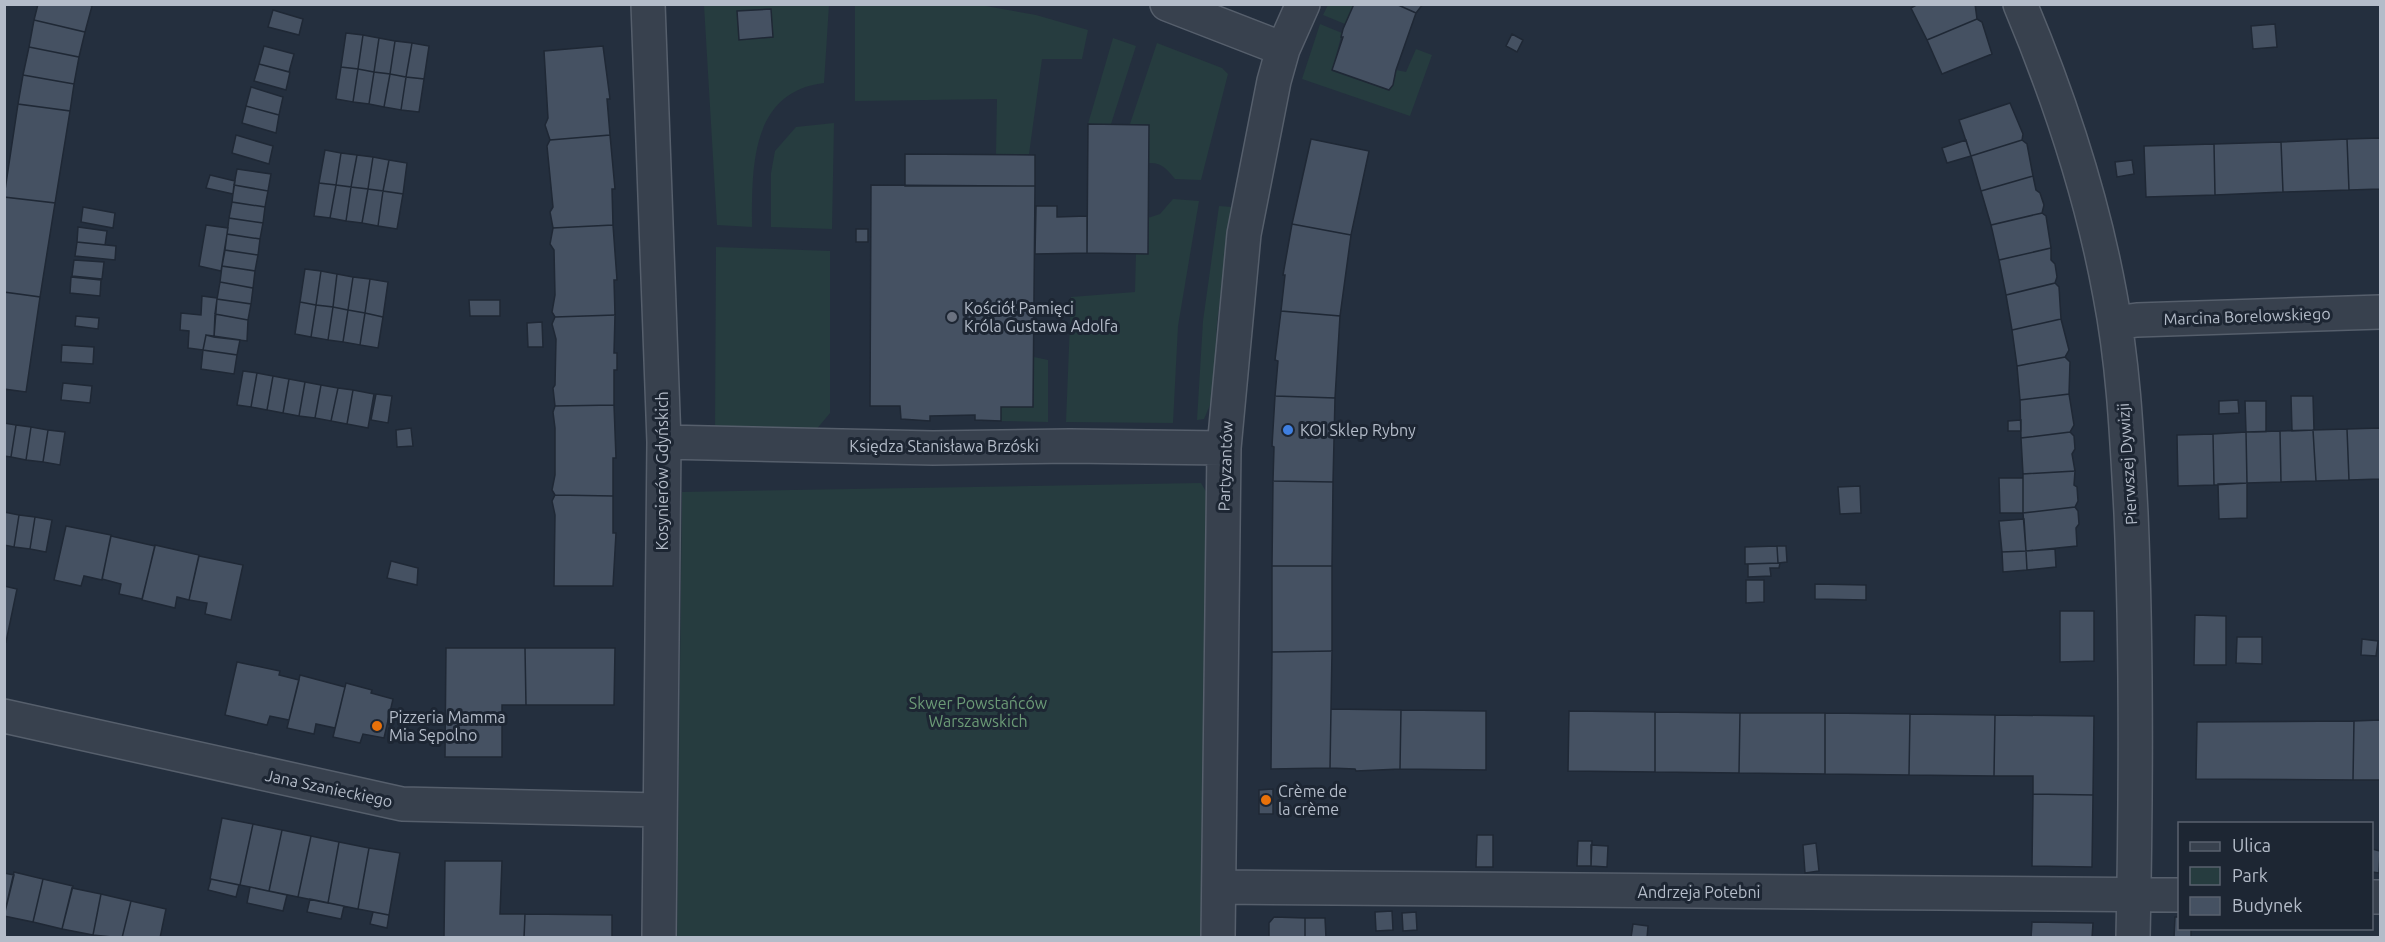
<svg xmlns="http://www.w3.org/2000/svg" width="2385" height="942" font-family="Ubuntu,sans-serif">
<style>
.green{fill:#263c3f}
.building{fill:#455162;stroke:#1f2835;stroke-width:1.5}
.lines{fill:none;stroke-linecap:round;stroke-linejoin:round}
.minor-casing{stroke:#565f6c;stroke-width:36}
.minor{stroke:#38414e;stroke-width:33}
.worship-dot{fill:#6b7280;stroke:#1d2633;stroke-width:2}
.shop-dot{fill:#3f7fe0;stroke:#1d2633;stroke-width:2}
.food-dot{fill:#e8710a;stroke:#1d2633;stroke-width:2}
.labels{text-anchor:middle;stroke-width:6;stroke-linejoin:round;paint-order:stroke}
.poi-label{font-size:16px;fill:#b4bcc9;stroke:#1d2633;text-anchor:start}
.street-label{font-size:16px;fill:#b4bcc9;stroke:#1d2633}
.park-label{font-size:16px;fill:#6b9a76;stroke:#1d2633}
</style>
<rect width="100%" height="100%" fill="#242f3e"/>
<path class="green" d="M704 5H829L824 83C750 92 752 168 752 227L717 225Z
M855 5H980L1036 15 1088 30 1082 59H1042L1029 154H996L997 99 855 101Z
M1328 5H1354L1345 24 1323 15Z
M1320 24 1342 33 1332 71 1388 90 1393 85 1396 70 1406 72 1416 49 1432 55 1410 116 1302 79Z
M1113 38 1136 46 1111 124H1088Z
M1157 43 1222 68 1228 74 1201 180 1175 179C1168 170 1161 162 1149 163V125L1130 124Z
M834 123 832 229 771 227V173L775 151 796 127Z
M1173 199 1199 201 1178 326 1173 423 1066 422 1071 297 1135 292 1136 253 1148 218 1160 214Z
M1219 206 1232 207 1217 323 1213 398 1204 419 1197 420 1203 321Z
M716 247 830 251V413L810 437 715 434Z
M1034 357 1048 360V422L1001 421V407L1033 406Z
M1201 483 1208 495 1205 937 677 938 682 492Z"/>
<path class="building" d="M38 4H87L92 6 85 32 34 20Z
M1354 4H1396L1416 13 1396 70 1393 85 1389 90 1332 70 1343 37H1341L1343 29Z
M1396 4H1423L1416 13Z
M1918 4H1975L1977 19 1927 40 1911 8Z
M771 9 773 37 739 40 737 11Z
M273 10 303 19 299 35 268 27Z
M1977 19 1982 22 1992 54 1942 74 1927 40Z
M34 20 85 32 79 57 29 47Z
M2275 24 2277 47 2253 49 2251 26Z
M346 33 363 35 358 69 341 67Z
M1512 34 1523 40 1517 52 1506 46Z
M363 35 379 38 374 72 358 69Z
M379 38 395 41 390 74 374 72Z
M395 41 412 43 406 77 390 74Z
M412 43 429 46 424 79 406 77Z
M264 46 294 54 289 72 259 64Z
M603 46 610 99H607L610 135 550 140 545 125 548 118 544 51Z
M29 47 79 57 74 84 23 75Z
M259 64 290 72 286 90 254 81Z
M341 67 358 69 353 102 336 99Z
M358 69 374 72 369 104 353 102Z
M374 72 390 74 384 107 369 104Z
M390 74 406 77 401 110 384 107Z
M23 75 74 84 70 111 18 104Z
M406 77 424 79 419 112 401 110Z
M251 87 283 97 279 115 246 106Z
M2010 103 2023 134 2022 140 1971 156 1959 120Z
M18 104 70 111 55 203 4 197Z
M246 106 279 115 276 133 242 123Z
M1088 124 1149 125 1148 254 1087 253Z
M236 135 273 146 269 164 232 153Z
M610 135 615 189H612L613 225 553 228 550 212 553 207 547 146 550 140Z
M2380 138V189L2349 190 2347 139Z
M1311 139 1369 151 1351 235 1292 224Z
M2347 139 2349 190 2283 192 2281 142Z
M1966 140 1971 156 1947 163 1942 148Z
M2022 140 2027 144 2033 176 1981 191 1971 156Z
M2281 142 2283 192 2215 195 2214 144Z
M2214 144 2215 195 2146 197 2144 146Z
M325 150 341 153 336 185 319 183Z
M341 153 357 155 351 187 336 185Z
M905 154 1035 155V186H905Z
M357 155 373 157 368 189 351 187Z
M373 157 389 160 383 191 368 189Z
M389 160 407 163 403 194 383 191Z
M2132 160 2134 174 2117 177 2115 162Z
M237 169 271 174 268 191 234 185Z
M210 175 235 181 233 194 206 188Z
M2033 176 2036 190 2040 193 2044 205 2042 213 1991 225 1981 191Z
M319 183 336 185 330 218 314 216Z
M234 185 268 191 265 207 232 202Z
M336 185 351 187 346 221 330 218Z
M871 185 1035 186 1033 407H1001V421L975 420V415L930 416V421L901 419 900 406H870Z
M351 187 368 189 362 223 346 221Z
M368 189 383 191 378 226 362 223Z
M383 191 403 194 397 229 378 226Z
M4 197 55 203 40 297 4 292Z
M232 202 265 207 263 223 229 218Z
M1036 206H1057V217L1087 216V253L1035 254Z
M83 207 115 213 113 228 81 222Z
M2042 213 2046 216 2051 248 1999 260 1991 225Z
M229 218 263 223 260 239 227 234Z
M1292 224 1351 235 1340 316 1281 311 1285 275H1283Z
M206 225 228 228 221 271 199 266Z
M613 225 617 280H614L615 315 555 317 552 312 555 295 554 250 550 244 553 228Z
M78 227 107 231 105 245 77 242Z
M856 229H868V242H856Z
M227 234 260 239 258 255 225 250Z
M77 242 116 246 115 260 75 256Z
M2051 248V260L2055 264 2057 277 2055 283 2006 295 1999 260Z
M225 250 258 255 255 271 222 266Z
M74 260 104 262 102 279 72 276Z
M222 266 255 271 253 288 220 282Z
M305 269 321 271 316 305 300 302Z
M321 271 337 274 333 307 316 305Z
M337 274 353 277 348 310 333 307Z
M71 277 101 280 100 296 70 293Z
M353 277 370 279 365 313 348 310Z
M370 279 388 282 383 317 365 313Z
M220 282 253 288 251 304 217 299Z
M2055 283 2059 287 2061 319 2012 330 2006 295Z
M4 292 40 297 26 392 4 389Z
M202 296 217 298 214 337 206 335 203 350 188 348 189 331 180 330 181 313 201 315Z
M217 299 251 304 248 320 215 314Z
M469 300H500V316H470Z
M300 302 316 305 311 337 295 334Z
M316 305 333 307 328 340 311 337Z
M333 307 348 310 343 342 328 340Z
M348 310 365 313 360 345 343 342Z
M1281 311 1340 316 1335 398 1275 396 1278 361 1275 360Z
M365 313 383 317 378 348 360 345Z
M215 314 248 320 247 341 214 337Z
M615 315 614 353H617V370H614V405L555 406 553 388 555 385 556 339 552 324 555 317Z
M76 316 99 318 98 329 75 326Z
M2061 319 2069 350 2065 357 2017 366 2012 330Z
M542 322 543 347H528L527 323Z
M206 335 240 340 237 355 203 350Z
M62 345 94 347 93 364 61 362Z
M203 350 237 355 234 374 201 369Z
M2065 357 2070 362 2069 394 2020 400 2017 366Z
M243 371 257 373 251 407 237 405Z
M257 373 273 376 267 410 251 407Z
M273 376 289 379 283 413 267 410Z
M289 379 305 382 299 416 283 413Z
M305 382 321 385 315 418 299 416Z
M63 383 92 386 90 403 61 400Z
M321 385 338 388 331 421 315 418Z
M338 388 353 390 347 424 331 421Z
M353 390 374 394 368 428 347 424Z
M376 394 392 396 388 423 371 420Z
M2069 394 2074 425 2070 432 2021 438 2020 400Z
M1275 396 1335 398 1333 482 1273 481 1274 447 1272 446Z
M2291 396H2313L2314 430 2292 431Z
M2238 400 2239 413 2219 414V401Z
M2245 401H2266V432H2246Z
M614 405 616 458H613V496L555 495 552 490 555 475V428L553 412 555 406Z
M2021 420V431H2008V421Z
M4 423 16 425 11 457 4 456Z
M16 425 31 427 26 460 11 457Z
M31 427 48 430 43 462 26 460Z
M411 428 413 446 397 447 396 430Z
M2380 428V479L2349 480 2347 429Z
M2347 429 2349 480 2316 481 2313 430Z
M48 430 65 432 60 465 43 462Z
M2313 430 2316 481 2281 482 2280 431Z
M2280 431 2281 482 2247 483 2246 432Z
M2070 432 2074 436 2075 449 2072 454 2075 471 2023 474 2021 438Z
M2246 432 2247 483 2214 485 2213 434Z
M2213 434 2214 485 2178 486 2177 435Z
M2075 471 2074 485 2077 487 2078 501 2075 507 2023 513V474Z
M1999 478H2023V513H2000Z
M1273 481 1333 482 1332 566H1272Z
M2247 483V518L2219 519 2218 484Z
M1860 486 1861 513 1840 514 1838 487Z
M555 495 613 496V533H616L613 586H554L555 515 552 501Z
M2075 507 2078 511 2079 524 2076 528 2077 546 2026 551 2023 513Z
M4 512 19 515 14 547 4 545Z
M19 515 35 517 30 549 14 547Z
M35 517 52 520 46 552 30 549Z
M2024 519 2026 551 2002 552 1999 521Z
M66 526 111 535 102 580 84 576 81 586 54 580Z
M111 536 155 546 142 599 119 594 121 584 102 579Z
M155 545 199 555 189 600 177 597 175 608 142 600Z
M1777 546 1778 563 1745 564V547Z
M1777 546H1786L1787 562 1778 563Z
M2055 549 2056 567 2027 570 2026 551Z
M2026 551 2027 570 2003 572 2002 552Z
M199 556 243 565 231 620 205 614 207 603 189 600Z
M391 561 418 568 417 585 387 578Z
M1780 563 1779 568H1770L1771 576 1748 577V564Z
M1272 566H1332V651L1272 652Z
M1746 580H1764V602L1746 603Z
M1815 584 1866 585V600L1815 599Z
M4 586 17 589 6 642 4 641Z
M2060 611H2094V661L2060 662Z
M2195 615 2226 616V665H2194Z
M2237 637H2262V664L2236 663Z
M2362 639 2378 641 2376 656 2361 655Z
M446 648H525L526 705H502V757H445Z
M525 648H615L614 705H526Z
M1332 651 1330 768 1271 769 1272 652Z
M237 662 280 671 279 675 299 680 289 720 270 716 267 725 225 715Z
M300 675 345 687 335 728 316 724 314 734 287 728Z
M346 683 372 690 371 693 393 699 384 738 363 734 360 743 333 737Z
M1331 709 1401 710 1400 769 1356 771 1355 769 1330 768Z
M1401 710 1486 711V770L1400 769Z
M1569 711 1655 712V772L1568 771Z
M1655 712 1740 713 1739 773 1655 772Z
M1740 713H1825V774L1739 773Z
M1825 713 1910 714 1909 775 1825 774Z
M1910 714 1995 715 1994 776 1909 775Z
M1995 715 2094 716 2093 795 2033 794V776H1994Z
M2380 720V780H2353L2354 721Z
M2354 721 2353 780 2196 779 2197 722Z
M1273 789V814H1259V790Z
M2033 794 2093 795 2092 867 2032 866Z
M222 818 253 824 240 885 210 879Z
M253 824 282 830 269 891 240 885Z
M282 830 311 836 298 897 269 891Z
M1477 835H1493V867H1476Z
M311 836 339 842 328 903 298 897Z
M1578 841H1592L1591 866H1577Z
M339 842 369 848 358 909 328 903Z
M1816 843 1819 871 1805 873 1803 845Z
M1591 845 1608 846 1607 867 1591 866Z
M369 848 400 853 389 915 358 909Z
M2372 849 2380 851 2379 873 2372 872Z
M445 861H502L500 914H525L524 938H444Z
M14 872 43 879 33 922 4 916Z
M4 873 14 875 4 916Z
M43 879 73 886 62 929 33 922Z
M211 879 239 885 236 897 208 890Z
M250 887 287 895 283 911 247 903Z
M72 888 101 894 93 935 62 929Z
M101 894 131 901 122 938 93 935Z
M310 899 344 906 341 919 307 912Z
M131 901 166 909 160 938H122Z
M1392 911 1393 930 1376 931 1375 912Z
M373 912 389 915 387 928 370 924Z
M1416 912 1417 930 1403 931 1402 913Z
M525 914 612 915V938H524Z
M1274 917 1305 918V938H1269V923Z
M2175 917H2180V928H2191V938H2174Z
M1305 918H1325L1326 938H1305Z
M2032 922 2093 923 2092 938H2031Z
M1633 924 1648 926 1647 938H1631Z"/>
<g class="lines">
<g class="minor-casing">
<path id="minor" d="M648 4 664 442 659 938
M1167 4 1283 49
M2020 4C2059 97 2092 196 2110 295 2124 367 2127 441 2131 513 2137 654 2136 796 2133 938
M2115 323 2137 320 2380 312
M664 442 933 448 1070 446 1224 448
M4 716 402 804 659 810
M1219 887 2180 895
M2372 897H2380
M1218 938 1224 448 1244 234 1274 81 1283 49 1303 4"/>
</g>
<use href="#minor" class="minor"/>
</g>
<circle class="worship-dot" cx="952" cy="317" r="6"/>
<circle class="shop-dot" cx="1288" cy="430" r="6"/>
<g class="food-dot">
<circle cx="377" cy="726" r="6"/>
<circle cx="1266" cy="800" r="6"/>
</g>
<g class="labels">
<g class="poi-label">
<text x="964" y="314">Kościół Pamięci<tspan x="964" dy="18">Króla Gustawa Adolfa</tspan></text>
<text x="1300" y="436">KOI Sklep Rybny</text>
<text x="389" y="723">Pizzeria Mamma<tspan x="389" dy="18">Mia Sępolno</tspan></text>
<text x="1278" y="797">Crème de<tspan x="1278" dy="18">la crème</tspan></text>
</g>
<g class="street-label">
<text transform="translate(2247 316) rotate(-2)" y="6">Marcina Borelowskiego</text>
<text x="944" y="452">Księdza Stanisława Brzóski</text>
<text transform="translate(2127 464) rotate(-94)" y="6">Pierwszej Dywizji</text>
<text transform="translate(1225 466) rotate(-88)" y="6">Partyzantów</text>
<text transform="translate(662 471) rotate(-90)" y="6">Kosynierów Gdyńskich</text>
<text transform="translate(329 788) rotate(12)" y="6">Jana Szanieckiego</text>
<text x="1699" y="898">Andrzeja Potebni</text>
</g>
<g class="park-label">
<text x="978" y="709">Skwer Powstańców<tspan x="978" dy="18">Warszawskich</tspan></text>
</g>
</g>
<rect width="2385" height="942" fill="none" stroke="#b4bcc9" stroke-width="12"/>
<rect x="2178" y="822" width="195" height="108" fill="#1d2633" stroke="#59626f" stroke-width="1.5"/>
<rect x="2190" y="842" width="30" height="9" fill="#38414e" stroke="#59626f" stroke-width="1.5"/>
<text x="2232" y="852" font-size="18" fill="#b4bcc9">Ulica</text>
<rect x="2190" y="867" width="30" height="18" fill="#263c3f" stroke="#59626f" stroke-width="1.5"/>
<text x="2232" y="882" font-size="18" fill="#b4bcc9">Park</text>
<rect x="2190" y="897" width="30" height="18" fill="#455162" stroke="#59626f" stroke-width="1.5"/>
<text x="2232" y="912" font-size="18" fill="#b4bcc9">Budynek</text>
</svg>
